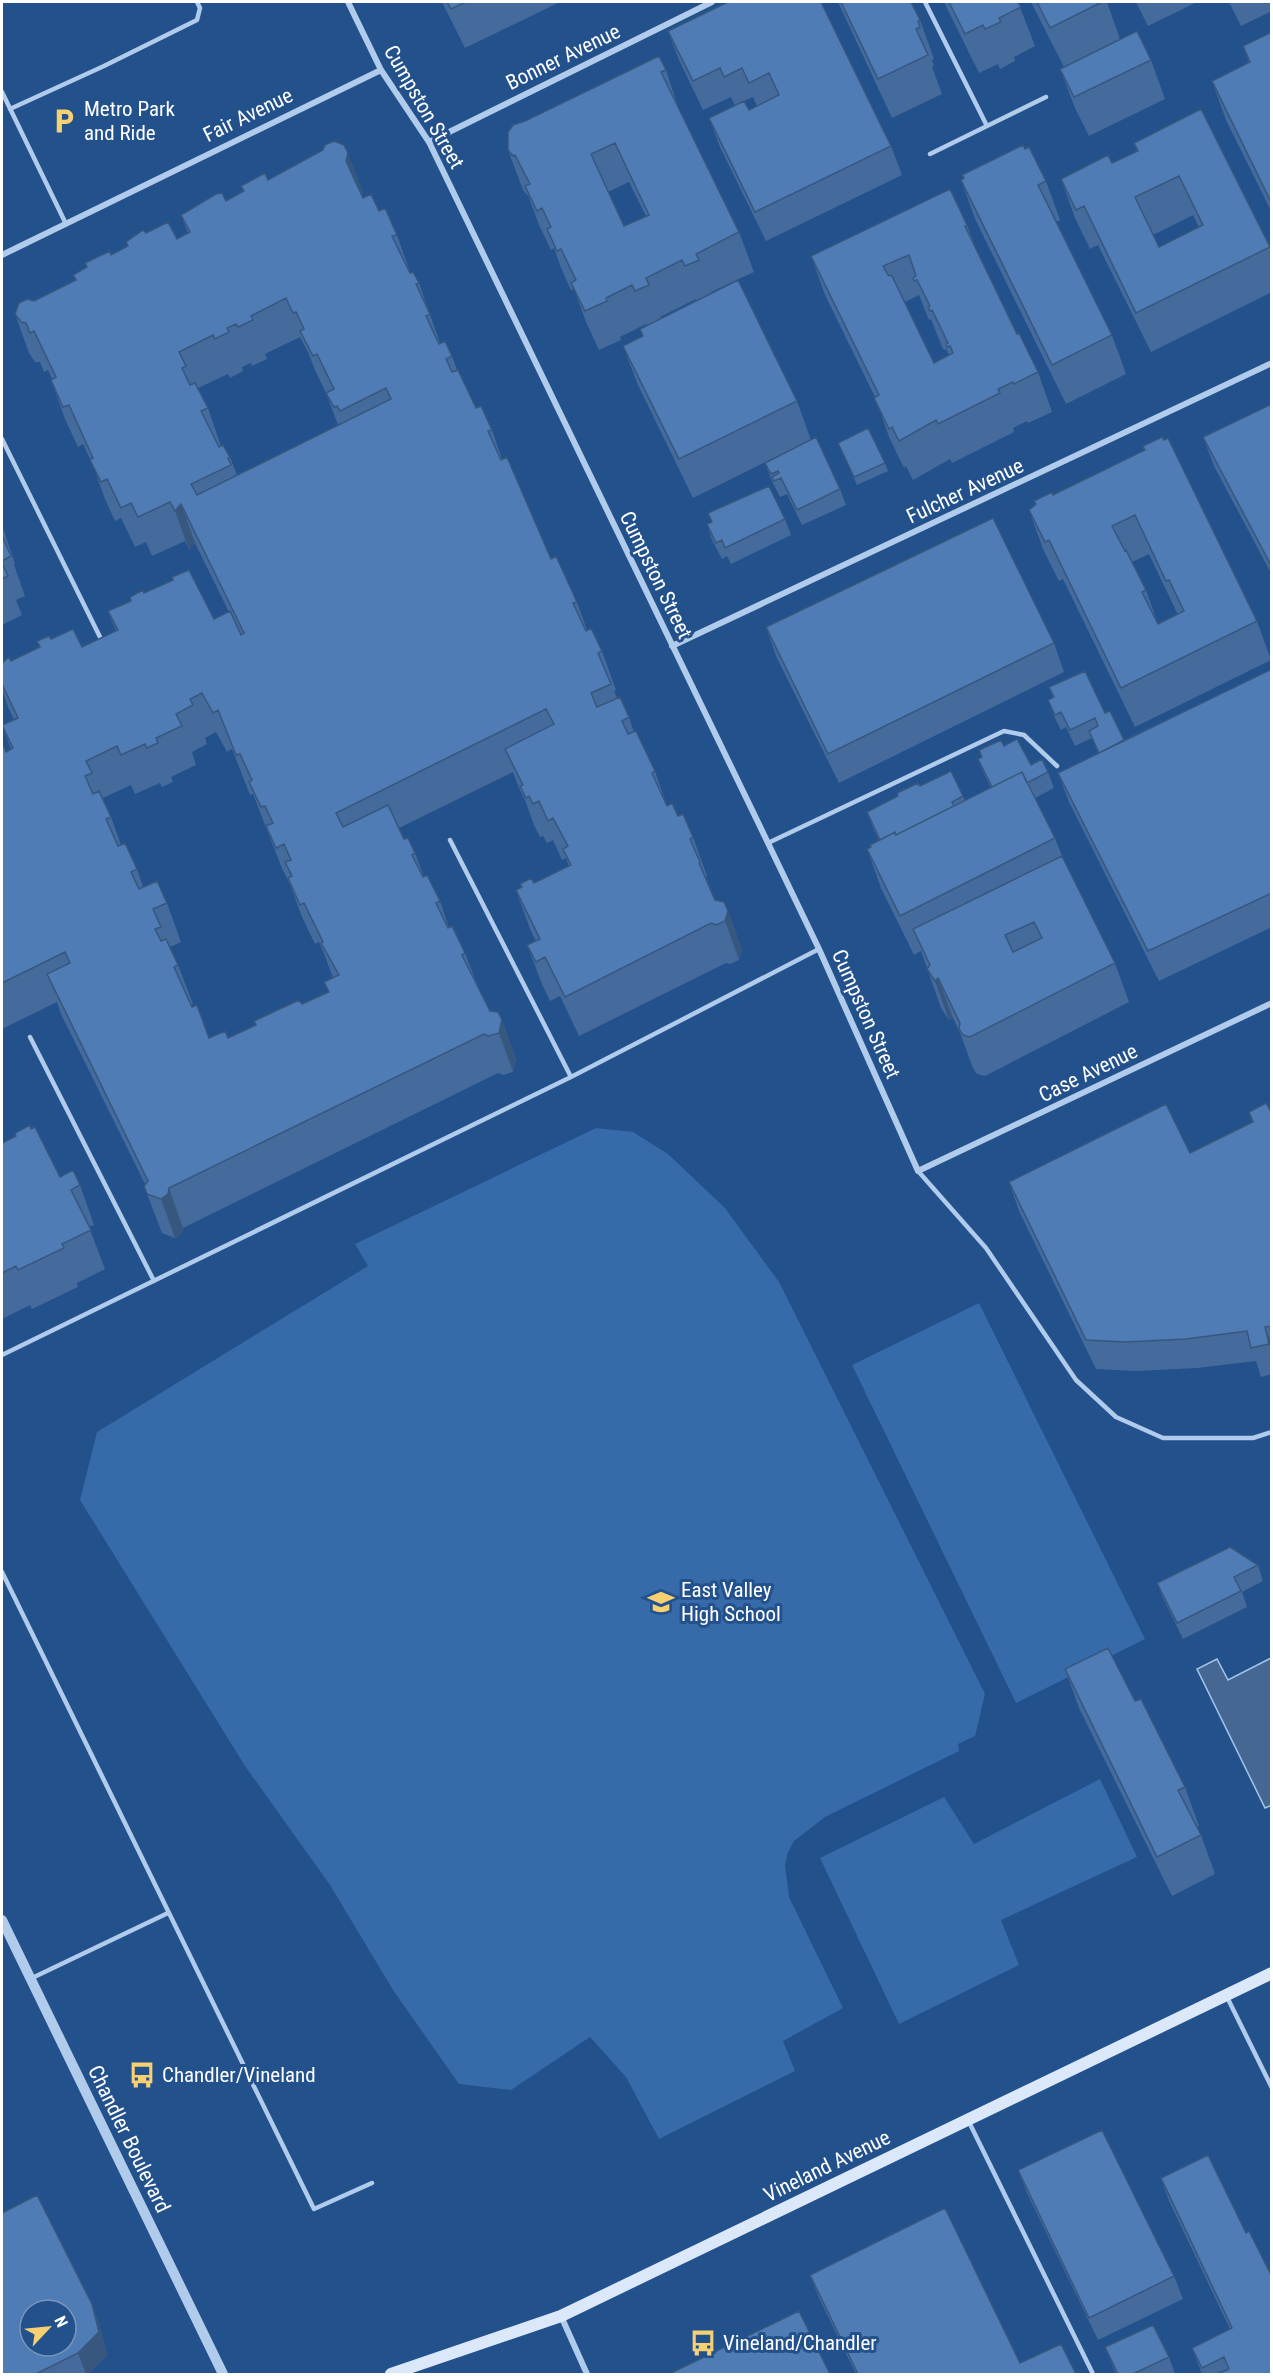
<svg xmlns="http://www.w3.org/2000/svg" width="1273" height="2376" font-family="'Roboto Condensed',sans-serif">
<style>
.green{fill:#366aa9}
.water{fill:#466791;stroke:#a4c6ec;stroke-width:1.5}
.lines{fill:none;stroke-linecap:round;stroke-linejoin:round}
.service{stroke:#b0cbeb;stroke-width:4.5}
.minor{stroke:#b0cbeb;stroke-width:6}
.tertiary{stroke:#b0cbeb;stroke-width:10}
.secondary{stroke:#dbe8f9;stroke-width:12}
.wall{fill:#446b9c;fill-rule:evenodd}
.shaded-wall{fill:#37577f}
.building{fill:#4f7cb5;stroke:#37577f;stroke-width:1.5;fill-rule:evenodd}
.labels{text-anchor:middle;stroke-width:6;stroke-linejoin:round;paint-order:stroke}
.street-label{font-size:21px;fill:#fff;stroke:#22518c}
.poi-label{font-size:21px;fill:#fff;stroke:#22518c;text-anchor:start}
</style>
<rect width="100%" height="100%" fill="#22518c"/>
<path class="green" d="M596 1128 633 1132 668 1154 725 1208 779 1282 985 1694 975 1736 958 1744 959 1751 825 1817 794 1841 788 1852 785 1865 789 1897 843 2008 783 2041 795 2071 659 2139 626 2077 590 2037 511 2090 459 2084 393 1990 330 1885 245 1766 80 1500 97 1432 368 1266 355 1244Z
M979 1303 1145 1639 1016 1703 852 1365Z
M1100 1779 1137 1857 1001 1920 1019 1965 899 2024 820 1858 944 1797 974 1844Z"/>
<path class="water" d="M1271 1658 1272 1805 1265 1808 1197 1669 1217 1659 1228 1680Z"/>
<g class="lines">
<path class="service" d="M925 2 987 126 1046 97
M2 92 66 224
M10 109 104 66 197 20 200 8 197 2
M930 154 987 126
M2 439 100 637
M450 840 571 1077
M768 843 1004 731 1024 735 1057 766
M30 1037 154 1281
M918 1171 986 1248 1076 1380 1116 1417 1163 1438H1253L1272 1432
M2 1355 571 1077 819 949
M2 1572 314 2209 372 2183
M30 1979 168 1913
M1226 1995 1272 2088
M969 2122 1093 2374"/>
<path class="minor" d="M348 2 381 70 429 142 768 843 819 949 918 1171 1272 1003
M429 142 712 2
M2 255 381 70
M672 646 1272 363
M561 2316 587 2374"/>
<path class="tertiary" d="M2 1920 223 2374"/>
<path class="secondary" d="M391 2374 561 2316 1272 1973"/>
</g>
<path class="wall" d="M442 2H560L465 48Z
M728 2 891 146 902 175 766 241 720 147 709 118 735 106 731 97 703 110 679 60 668 31ZM753 97 757 106 749 110 744 101Z
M838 2H911L920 20 934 59 932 60 934 66 932 67 942 94 892 118Z
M944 2H1018L1035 46 1014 57 1015 61 1000 69 998 64 979 73Z
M1031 2H1107L1120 39 1064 67Z
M1136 2H1197L1148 26Z
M1229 2H1272V11L1241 26Z
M1272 32V213L1226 120 1212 81 1249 63 1243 46Z
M1151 60 1165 99 1089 136 1075 108 1060 69Z
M666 70 679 110 739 232 754 272 711 292V293L797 401 811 440 840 489 846 505 802 525 787 494 780 497 771 479 765 463 804 443 693 498 638 385 623 346 643 337 640 329 647 325 646 324 620 337 621 340 599 350 586 322 574 289 571 290 561 268 554 248 551 250 539 225 528 195H527L523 190 508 150 525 121ZM629 182 646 216 624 226 608 192ZM696 299 697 300 661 318 660 317Z
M1201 109 1270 247 1272 252V292L1151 352 1098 245 1090 249 1075 218 1061 179 1112 163 1137 151 1134 143ZM1193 215 1199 227 1159 247 1153 235Z
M268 180 363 192 362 195 363 198 379 211 397 235 410 272 419 283 440 343 452 356 457 370 476 408 492 430 502 459 551 559 577 602 587 630 602 651 616 690 614 691 617 698 629 717 634 732 655 771 667 806 678 816 693 837 707 876 706 877 709 886 715 900 728 911 742 950 739 960 730 964 726 963 579 1036 560 996 550 1001 542 984 527 945 536 941 530 929 516 890 534 883 569 866 566 858 562 860 553 840 547 843 543 836 540 837 534 825 525 800 519 788 513 772 399 828 404 839 415 853 424 877 440 901 449 928 465 953 477 984 490 1011 502 1020 516 1059 513 1072 503 1075 498 1073 183 1228 182 1233 175 1238 162 1233 144 1186 145 1184 61 1014 57 1002 2 1029V743L6 752 11 749 2 725 14 720 8 707 2 689V663L11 661 39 647 37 641 51 639 82 647 116 631 108 611 131 601 144 593 214 619 229 612 195 543 189 550 185 541 152 556 146 542 135 547 121 518 115 521 105 499 92 463 83 444 78 447 65 419 51 380 52 379 48 370 44 372 40 362H35L29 353 15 314 34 301 75 280 73 275 127 246 126 242 146 233 177 239 188 233 181 215 226 201 243 192 241 186ZM300 337 308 352 315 370 326 393 338 425 237 475 230 457 221 446 208 408 198 388 228 374 230 378 243 371 242 367 251 363 252 366 267 359 265 354ZM216 732 227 752 232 749 250 795 253 794 281 866 291 887 302 917 315 944 319 942 325 956 333 978 324 982 328 992 228 1038H209L191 1005 193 1004 178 965 170 947 181 942 167 903 143 887 137 869 121 845 111 817 103 798 131 785 135 794 160 783 162 787 173 782 171 777 196 765 192 752 207 744 205 738Z
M961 180 1046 181 1060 220 1056 222 1112 335 1126 374 1066 404 975 219Z
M967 225 976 249 1017 334 1038 372 1052 412 1028 423 1027 421 1013 428 1014 432 952 463 950 459 913 480 906 466 904 468 889 437 875 397 825 295 811 256ZM919 295 929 320 931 319 942 347 944 350 946 349 949 355 934 363 905 302Z
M1272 404V575L1214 466 1203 437Z
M838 443 885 463 888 471 857 485Z
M1143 446 1257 621 1271 660 1135 727 1063 579 1059 581 1043 549 1029 510 1053 495 1144 451ZM1149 554 1178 615 1158 624 1146 590 1132 562Z
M708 513 785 519 791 535 731 564 727 556 722 559 712 540 707 524 711 522Z
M2 525 15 564 14 565 25 596 16 600 22 615 2 625Z
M766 627 1054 643 1064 672 839 783 776 656Z
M1272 669V927L1159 981 1069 802 1058 773 1098 753 1092 738 1075 746 1066 727 1061 730 1054 716 1048 700 1053 698 1049 687 1105 713 1124 740Z
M1004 746 1031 765 1048 772 1054 788 1035 798 1055 838 1062 856 1115 963 1129 1002 985 1076 977 1074 973 1068 960 1033 953 1018 949 1020 941 1008 921 951 914 955 881 888 867 849 879 840 873 828 867 812 920 786 963 796 965 801 991 788 984 774 978 759 981 757 979 750Z
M1249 1112 1272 1113V1374L1261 1377 1256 1361 1197 1368 1136 1371 1096 1369 1019 1211 1009 1182 1190 1153 1252 1122Z
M2 1143 60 1177 80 1185 94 1225 89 1227 105 1269 77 1283 78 1287 32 1309 30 1305 2 1319Z
M1258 1565 1263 1581 1242 1592 1247 1607 1183 1639 1163 1598 1157 1583Z
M1065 1669 1135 1701 1185 1787 1199 1826 1197 1827 1201 1835 1215 1874 1172 1896 1079 1708Z
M1018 2170 1174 2276 1183 2299 1098 2340 1027 2193Z
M1161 2178 1272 2374H1202L1192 2348 1230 2329 1169 2201Z
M810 2275 1020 2363 1076 2374H856L819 2298Z
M92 2304 100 2327 107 2355 88 2374H2Z
M1105 2347 1169 2357 1175 2374H1116Z"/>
<path class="shaded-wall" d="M348 153 363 192 360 201 346 161Z
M181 504 195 543 189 550 175 511Z
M728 911 742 950 739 960 725 921Z
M938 978 953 1018 949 1020 935 981Z
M502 1020 516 1059 513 1072 499 1033Z
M169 1188 183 1228 182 1233 175 1238 161 1199Z
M1265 1327 1272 1345V1351L1269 1344Z
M92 2304 100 2327 107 2355 88 2374H86L78 2353Z"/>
<path class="building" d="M447 2H466L451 9Z
M728 2H821L891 146 755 212 709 118 744 101 749 110 779 95 769 73 749 83 742 68 724 77 720 68 693 81 668 31Z
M841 2H911L920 20 918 21 920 27 916 29 928 55 878 79Z
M949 2H1018L1021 7 999 18 1001 22 985 29 983 25 965 34Z
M1037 2H1102L1050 28Z
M1137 31 1151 60 1074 97 1060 69Z
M1272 32V204L1212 81 1250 62 1243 46Z
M659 56 666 70 661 72 739 232 696 254 699 260 685 266 682 260 646 278 649 285 635 291 632 285 606 298 607 301 585 311 571 283 576 280 561 249 557 251 547 229 551 227 542 208 537 211 525 186 530 184 515 155 513 156 508 150V132L513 125 525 121ZM615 143 649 215 624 226 591 154Z
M1201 109 1270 247 1136 313 1084 206 1076 210 1061 179 1108 155 1112 163 1138 151 1134 143ZM1179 176 1203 225 1159 247 1135 197Z
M334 141 344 145 348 153 346 161 363 198 371 194 379 211 385 208 397 235 392 236 410 273 413 272 419 283 416 284 430 314 426 316 439 344 445 341 452 356 446 359 452 372 458 370 476 408 481 406 492 430 488 431 501 460 507 457 551 559 556 556 577 602 573 603 586 631 591 628 602 651 598 653 611 684 591 693 597 707 620 697 629 717 622 721 628 734 636 731 655 771 652 773 667 806 672 803 678 816 683 814 693 837 690 839 700 862 699 863 715 900 724 902 728 911 725 921 716 925 711 923 565 997 545 957 536 962 527 945 540 939 516 890 522 887 520 884 531 878 534 883 571 865 563 849 568 846 553 818 548 821 539 801 533 804 529 796 526 798 520 786 523 785 505 749 554 724 546 709 336 813 343 827 388 805 404 839 408 838 415 853 412 855 423 877 427 875 440 901 436 903 448 928 452 926 465 953 462 955 490 1011 498 1012 502 1020 499 1033 489 1036 484 1034 169 1188 168 1194 161 1199 147 1194 144 1186 148 1181 47 974 70 963 65 952 2 983V743L6 752 13 748 2 725 18 718 2 684V663L9 657 11 661 40 647 37 641 49 636 51 639 73 629 82 647 118 630 108 611 131 601 130 597 143 590 144 593 173 580 172 577 189 570 214 619 230 611 241 635 244 633 181 504 175 511 170 502 138 517 131 503 121 508 107 479 101 482 90 460 93 458 69 405 63 407 51 380 56 377 34 331 30 333 26 323 21 322 15 314 19 303 27 299 34 301 76 280 73 275 87 267 85 263 110 251 111 255 128 246 126 242 143 230 146 233 168 222 177 239 190 232 181 215 216 194 222 193 226 201 244 191 241 186 265 173 268 180 323 150 325 145ZM286 298 293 313 296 312 304 329 300 331 313 356 317 354 334 389 326 393 334 407 337 406 340 411 386 388 391 399 197 495 191 484 231 465 228 458 230 457 223 445 219 447 201 411 208 408 195 383 190 385 182 368 186 366 179 352 213 335 215 339 229 332 227 328 236 324 238 327 253 320 251 316ZM202 693 213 713 218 710 236 755 240 754 252 780 249 782 261 807 265 806 273 823 266 826 276 848 284 844 291 860 285 862 292 876 288 878 300 905 304 903 323 942 321 943 339 975 324 982 329 992 302 1004 299 1000 254 1021 256 1025 228 1038 225 1031 209 1038 197 1005 192 1007 174 967 178 965 166 939 161 941 155 929 161 927 153 909 167 903 157 881 139 889 131 872 137 869 125 843 118 846 106 819 111 817 99 791 93 794 85 776 92 773 86 761 117 746 121 755 145 744 147 748 158 743 156 738 182 726 176 714 193 705 190 699Z
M1023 145 1025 149 1029 147 1046 181 1038 185 1112 335 1052 365 961 180 964 178 962 175Z
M950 189 967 225 965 226 1017 334 1019 333 1038 372 1014 384 1013 382 998 389 1000 393 938 424 936 420 899 441 892 427 889 429 874 398 879 395 811 256ZM909 255 916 276 913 278 914 281 917 280 930 306 928 307 930 311 932 310 948 343 946 344 947 347 950 346 953 353 934 363 892 276 888 275 883 266Z
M738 280 797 401 679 459 623 346 643 336 640 329Z
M1272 404V567L1203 437Z
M868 428 885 463 854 477 838 443Z
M816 437 840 489 797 510 781 478 774 481 772 477 779 473 778 471 771 474 765 463Z
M1162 437 1164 440 1168 438 1257 621 1121 688 1049 540 1045 542 1029 510 1036 504 1034 501 1052 492 1053 495 1145 450 1143 446ZM1135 515 1166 581 1169 580 1184 611 1158 624 1142 592 1146 590 1126 550 1125 551 1112 526Z
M769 486 785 519 725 548 722 540 716 543 707 524 712 522 708 513Z
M993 518 1054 643 828 754 766 627Z
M2 536 11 556 2 561Z
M2 563 8 576 2 579Z
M1272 669V893L1148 951 1058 773Z
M1085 671 1105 713 1110 711 1124 740 1099 753 1089 731 1098 726 1095 718 1070 730 1061 712 1055 715 1048 700 1054 697 1049 687Z
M1017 739 1031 765 1042 759 1048 772 1027 783 1022 772 992 787 978 759 982 757 979 750 1001 740 1004 746Z
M951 771 963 796 952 802 954 806 896 835 895 832 880 840 867 812 898 796 897 793 918 783 920 786Z
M1022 772 1055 838 900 916 867 849 871 847 870 845 895 832 896 835Z
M1062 856 1115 963 970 1037 963 1035 959 1029 960 1023 938 978 935 981 927 969 930 965 913 929ZM1034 922 1042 938 1013 952 1005 935Z
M1266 1103 1272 1113V1326L1265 1327 1269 1344 1251 1348 1247 1331 1186 1339 1125 1342 1086 1340 1009 1182 1166 1104 1190 1153 1253 1122 1249 1112Z
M30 1125 31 1129 35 1127 60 1177 73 1170 80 1185 71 1190 91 1230 62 1244 64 1248 18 1270 16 1266 2 1273V1143L16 1136 15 1133Z
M1230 1547 1258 1565 1234 1577 1241 1591 1177 1623 1157 1583Z
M1108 1648 1135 1701 1141 1699 1185 1787 1178 1790 1201 1835 1157 1857 1065 1669Z
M1102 2130 1174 2276 1089 2318 1018 2170Z
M1208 2155 1246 2233 1249 2231 1272 2277V2374H1217L1229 2369 1224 2357 1202 2368 1192 2348 1232 2328 1161 2178Z
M37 2195 92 2304 99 2332 78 2353 36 2374H2V2213ZM30 2310H66V2346H30Z
M945 2208 1020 2363 1061 2344 1076 2374H858L810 2275Z
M799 2311 830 2374H669Z
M1153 2325 1169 2357 1133 2374H1118L1105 2347Z"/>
<defs>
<g id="parking-bare" transform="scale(2.07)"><path d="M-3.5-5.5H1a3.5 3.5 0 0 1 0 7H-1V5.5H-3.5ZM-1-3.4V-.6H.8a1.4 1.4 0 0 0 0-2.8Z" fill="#f7d072" stroke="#22518c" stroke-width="2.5" paint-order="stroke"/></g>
<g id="school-bare" transform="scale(2.07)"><path d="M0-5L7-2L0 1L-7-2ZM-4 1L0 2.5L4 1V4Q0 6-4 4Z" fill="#f7d072" stroke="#22518c" stroke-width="2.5" paint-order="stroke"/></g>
<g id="bus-bare" transform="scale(2.07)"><path d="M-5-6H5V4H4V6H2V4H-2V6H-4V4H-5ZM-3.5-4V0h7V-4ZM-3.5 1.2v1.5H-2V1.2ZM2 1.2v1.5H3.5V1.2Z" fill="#f7d072" stroke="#22518c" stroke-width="2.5" paint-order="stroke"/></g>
</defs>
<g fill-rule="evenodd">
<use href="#parking-bare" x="64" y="121"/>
<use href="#school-bare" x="661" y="1602"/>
<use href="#bus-bare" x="142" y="2075"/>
<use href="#bus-bare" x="703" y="2343"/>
</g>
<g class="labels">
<g class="street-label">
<text transform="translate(563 57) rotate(-26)" y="7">Bonner Avenue</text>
<text transform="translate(424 107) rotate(60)" y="7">Cumpston Street</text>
<text transform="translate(248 115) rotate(-26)" y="7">Fair Avenue</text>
<text transform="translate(965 491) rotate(-25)" y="7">Fulcher Avenue</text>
<text transform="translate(656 575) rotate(64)" y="7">Cumpston Street</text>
<text transform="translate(866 1014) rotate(66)" y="7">Cumpston Street</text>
<text transform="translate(1088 1073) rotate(-26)" y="7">Case Avenue</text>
<text transform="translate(129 2139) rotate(64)" y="7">Chandler Boulevard</text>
<text transform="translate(827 2166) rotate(-26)" y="7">Vineland Avenue</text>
</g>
<g class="poi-label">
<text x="84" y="116">Metro Park<tspan x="84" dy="24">and Ride</tspan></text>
<text x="681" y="1597">East Valley<tspan x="681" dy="24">High School</tspan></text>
<text x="162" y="2082">Chandler/Vineland</text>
<text x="723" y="2350">Vineland/Chandler</text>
</g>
</g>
<rect width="1273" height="2376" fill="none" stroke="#ffffff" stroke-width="6"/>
<g transform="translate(48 2328) rotate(64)"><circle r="28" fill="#22518c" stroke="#7a97ba" stroke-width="1.5"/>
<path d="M0-4.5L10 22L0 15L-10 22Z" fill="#f7d072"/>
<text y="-9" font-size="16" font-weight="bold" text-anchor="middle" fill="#ffffff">N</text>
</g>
</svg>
